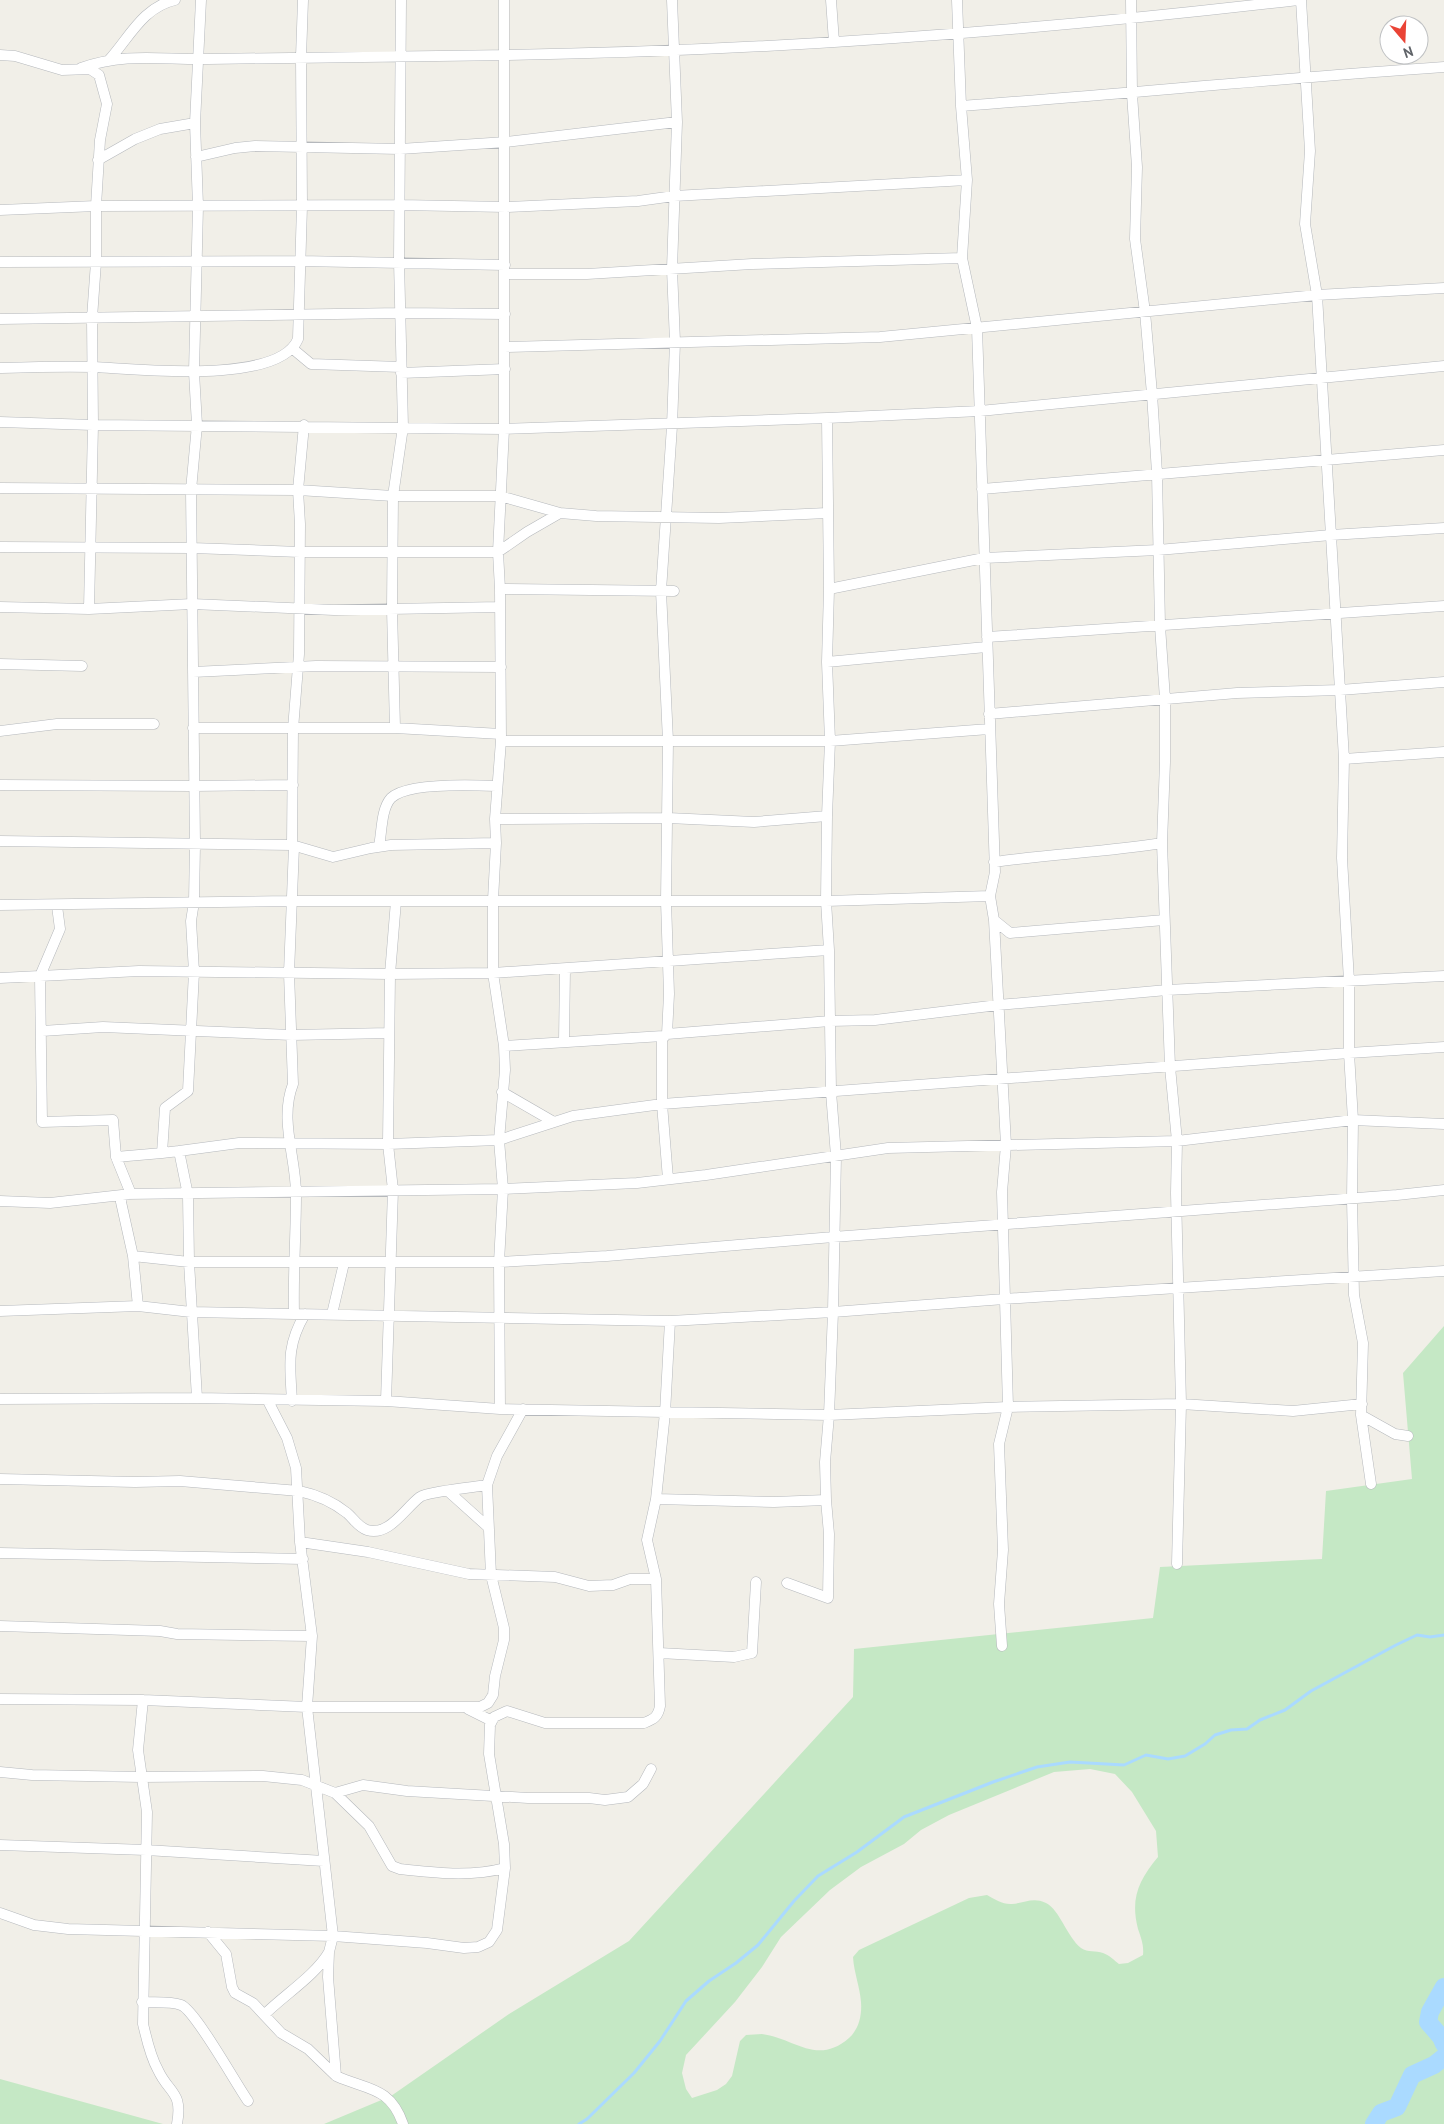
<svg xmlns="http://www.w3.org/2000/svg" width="1444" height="2124" font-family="'PT Sans',sans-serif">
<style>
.green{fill:#c5e8c5;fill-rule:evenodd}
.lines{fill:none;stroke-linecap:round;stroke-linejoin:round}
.stream{stroke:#aadaff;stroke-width:3}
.river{stroke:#aadaff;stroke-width:18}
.street-casing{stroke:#b5b8bc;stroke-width:11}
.street{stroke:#fff;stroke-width:10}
</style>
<rect width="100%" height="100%" fill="#f1efe8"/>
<path class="green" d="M1444 1326V2124H324L391 2096 509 2014 629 1941 853 1697 854 1649 1153 1618 1160 1567 1322 1559 1326 1491 1412 1479 1403 1373ZM1090 1769 1115 1774 1132 1792 1156 1831 1158 1857C1139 1880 1130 1898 1138 1929 1141 1938 1144 1945 1143 1955L1128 1963 1119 1964C1114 1960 1109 1955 1103 1953 1096 1950 1088 1953 1081 1948 1067 1937 1060 1910 1046 1903 1033 1897 1025 1903 1012 1904 1004 1905 994 1899 987 1895L969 1898 859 1950 853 1957C854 1973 860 1987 861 2002 862 2015 859 2029 849 2038 817 2066 794 2038 762 2034 757 2034 751 2035 746 2035L740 2041 732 2076 726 2084 717 2090 692 2098 686 2089 682 2073 686 2055 735 2002 762 1967 781 1937 830 1890 861 1867 904 1844 921 1830 949 1815 1054 1772Z
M0 2079 163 2124H0Z"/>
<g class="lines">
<path class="stream" d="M579 2124 587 2119 634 2073 660 2041 686 2001 709 1981 736 1963 758 1945 794 1901 818 1876 857 1852 904 1817 993 1782 1037 1767 1070 1762 1124 1765 1146 1755 1168 1759 1185 1756 1205 1744 1215 1735 1231 1730 1247 1729 1260 1720 1285 1710 1311 1691 1396 1645 1417 1635 1430 1637 1444 1635"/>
<path class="river" d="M1444 1987 1430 2012 1428 2022 1441 2037 1444 2044
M1374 2124 1381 2113 1397 2107 1412 2075 1434 2065 1444 2057"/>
<g class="street-casing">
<path id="street" d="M831 0 834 42
M957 0 961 106 967 180 962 258 977 328 995 872 990 896 994 920 1010 933 1164 920
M1131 0 1132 94 1137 167 1135 239 1145 312 1152 394 1157 473 1160 626 1165 699V762L1162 843 1170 1067 1177 1141 1176 1193 1181 1404 1177 1564
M1301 0 1310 151 1305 224 1317 295 1344 759 1342 858 1349 981V1053L1353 1120 1352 1199 1354 1295 1363 1343 1361 1415 1371 1484
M0 55 15 56 62 70 90 69 99 75 107 104 100 140 96 206V262L92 318 93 425 89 609
M109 60C129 38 143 7 175 0
M81 68C125 52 163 60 208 59 307 57 405 57 503 55 769 51 1034 31 1298 0
M961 106C1122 94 1283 78 1444 67
M196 157 235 148 255 146 400 149 506 142 677 122
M98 160 135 139 160 129 195 123
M0 210 96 206 400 205 506 207 638 201 674 196 967 180
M0 262 300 261 505 265
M505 274H587L752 264 962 258
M0 319 401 313 505 314
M505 347 880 337 1317 295 1444 288
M293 349 311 364 401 367
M0 368C32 367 63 366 95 367 137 369 279 385 298 339L302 206 301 57 303 0
M401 373 505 369
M827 418 829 589 827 662 830 741 827 816 826 901 829 950 831 1092 836 1156 833 1312 1004 1299 1444 1271
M0 422 93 425 504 429 827 418 980 411 1444 366
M0 488 298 490 393 496H500L560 513 596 516 719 518 827 513
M982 489 1444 450
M0 547 192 548 300 552H498L527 532 560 513
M500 589 674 591
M829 589 984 558 1158 550 1331 535 1444 528
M0 607 89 609 192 604 334 610 500 607
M987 637 1444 606
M827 662 986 647
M0 664 82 666
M193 672 316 666 501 667
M989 714 1237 693 1340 690 1444 682
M193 728H395L501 734
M395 728 392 609 393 496 403 427 399 261 401 0
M0 731 57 724H154
M501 741H830L989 729
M1344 759 1444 752
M0 785 193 786 293 785
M495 819 668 818 754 822 827 816
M0 841 292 845 333 857 371 848 391 845 496 843
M292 845 293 729 299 654 300 524 298 490 304 425
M379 846C382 832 381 809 391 798 407 782 475 785 497 786
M994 862C1050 854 1106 852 1162 843
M0 905 291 901H826L990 896
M994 920 1006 1145 1002 1192 1008 1407 999 1444 1003 1550 999 1604 1002 1646
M0 978 139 971 390 974 493 973 829 950
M42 1031 103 1027 292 1035 389 1033
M667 1034 669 994 666 901 668 741 661 591 672 426 675 342 672 269 677 122 672 0
M564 1041 565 969
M504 1046 663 1036
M502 1092 554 1122
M179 1151 239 1143 388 1144 499 1140 573 1116 662 1104 1349 1053 1444 1047
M116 1157 162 1153
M668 1179 662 1104V1039L667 1034 830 1021 875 1020 998 1005 1167 990 1444 976
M0 1201 50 1203 131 1194 116 1157 113 1120 42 1122 40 976 60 929 57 906
M133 1256 189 1262H499L607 1256 833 1237 1397 1195 1444 1190
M138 1306 133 1256 121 1202 122 1197 126 1194 503 1189 637 1183 706 1175 888 1148 1177 1141 1353 1120 1444 1124
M0 1311 138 1306 191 1312 670 1321 833 1312 829 1415 825 1462 826 1500 829 1534 828 1598 787 1583
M294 1313C293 1273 296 1234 296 1194 296 1157 279 1120 293 1084L289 973 294 846
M332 1314 344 1263
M197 1398 189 1262 188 1195 179 1151 162 1153 165 1108 188 1091 194 972 191 921 194 902 195 844 191 490 197 425 194 372 198 206 195 123 201 0
M0 1399 197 1398 386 1401 500 1409 829 1415 1008 1407 1181 1404 1293 1411 1362 1404
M268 1401 287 1438 296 1468 300 1542 312 1636 307 1707 333 1936 427 1943 464 1948 478 1947 489 1942 497 1930 505 1868 504 1844 489 1754 490 1725 494 1717 507 1711 545 1723H644C654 1719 658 1717 660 1706L656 1579 647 1540 656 1499 665 1413 670 1321
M292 1401C290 1365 286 1346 305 1314
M386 1401 393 1190 388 1144 390 974 396 901
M500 1409 499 1262 503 1189 499 1140 505 1070 504 1046 493 973V900L496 843 495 819 501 741 500 589 498 552 504 429V0
M1361 1415 1395 1434 1408 1436
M0 1479 135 1482 180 1481 299 1491C318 1495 332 1501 347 1513 354 1519 358 1527 367 1530 389 1537 405 1508 420 1497 426 1492 475 1487 487 1485
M449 1492 488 1527
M656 1499 774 1502 826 1500
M300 1542 368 1552 469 1574 555 1577 589 1586 613 1585 630 1579H656
M0 1553 303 1559
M0 1626 160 1631 177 1634 312 1636
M659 1653 734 1657 752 1653 756 1582
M0 1699 143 1700 307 1707H480L488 1703 493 1695 495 1676 504 1640V1628L491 1575 487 1485 497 1456 523 1409
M143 1700 138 1750 147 1812 143 2024C147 2040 150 2056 158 2070 169 2094 183 2091 177 2124
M468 1709 492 1721
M0 1772 32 1775 141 1777 263 1776 302 1780 335 1793 369 1826 392 1866 400 1869C435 1873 471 1877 505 1868
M335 1793 363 1785 407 1791 528 1798H589L605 1800 628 1797 643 1784 651 1769
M0 1845 146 1850 324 1861
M0 1913 34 1925 68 1929 333 1936 329 1952 328 1977 336 2076C367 2090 390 2086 403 2124
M208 1932 226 1954 232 1987 235 1993 253 2003 281 2033 308 2049 335 2075
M142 2002C154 2003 170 2001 181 2005 195 2010 236 2084 248 2101
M264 2015C284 1995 316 1975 329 1952"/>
</g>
<use href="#street" class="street"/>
</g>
<g transform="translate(1404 40) rotate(161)"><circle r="24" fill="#ffffff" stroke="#bfc1c3"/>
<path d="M0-4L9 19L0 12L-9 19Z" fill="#ea4335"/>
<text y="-8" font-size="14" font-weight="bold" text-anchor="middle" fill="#5f6368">N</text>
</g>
</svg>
